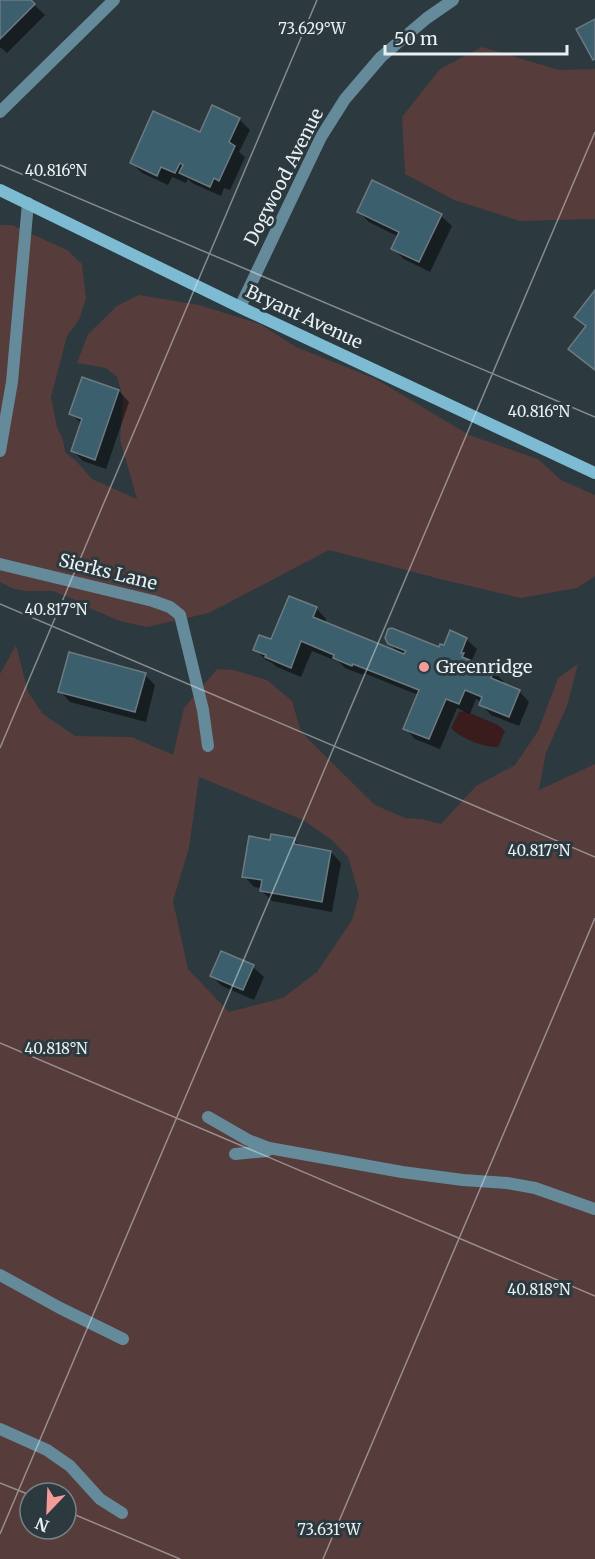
<svg xmlns="http://www.w3.org/2000/svg" width="595" height="1559" font-family="Merriweather,serif">
<style>
.green{fill:#563c3b;fill-rule:evenodd}
.water{fill:#3a1c1c}
.shadow{fill:#0007}
.building{fill:#3c5f6d;stroke:#6d7a80;stroke-width:1.5}
.lines{fill:none;stroke-linecap:round;stroke-linejoin:round}
.service{stroke:#658b9b;stroke-width:12}
.minor{stroke:#658b9b;stroke-width:12}
.secondary{stroke:#7dbbd3;stroke-width:12}
.ticks{fill:none;stroke:#e9f0f3;stroke-width:1.5;stroke-opacity:0.45}
.poi-dot{fill:#f59b9a;stroke:#2c393e;stroke-width:2}
.labels{text-anchor:middle;stroke-width:6;stroke-linejoin:round;paint-order:stroke}
.street-label{font-size:18px;fill:#e9f0f3;stroke:#2c393e}
.poi-label{font-size:18px;fill:#e9f0f3;stroke:#2c393e;text-anchor:start}
.ticks-label{font-size:15px;text-anchor:middle;fill:#e9f0f3;stroke:#2c393e;stroke-width:6;stroke-linejoin:round;paint-order:stroke}
</style>
<rect width="100%" height="100%" fill="#2c393e"/>
<path class="green" d="M482 47 559 70 595 69V219L520 221 454 200 405 174 402 117 440 69Z
M0 225H12L67 250 82 264 86 299 79 320 67 336 51 397 57 427 63 440 65 452 76 461 92 479 137 499 120 440 123 398 117 377 106 368 77 363 88 334 117 306 139 295 199 305 260 324 296 347 376 379 469 435 538 459 561 480 595 495V576L577 588 521 598 444 580 329 550 209 613 147 627 120 621 94 610 73 599 53 591H28L14 589 0 582Z
M16 645 28 692 43 714 75 736 132 737 173 755 184 708 217 669 234 670 267 680 292 701 301 732 375 805 405 818 422 819 441 824 476 786 515 765 538 731 558 678 578 664 567 706 546 753 539 790 595 764V1559H0V674ZM199 777 303 820 332 840 348 857 359 895 352 920 317 972 283 998 229 1012 188 969 173 901 189 848ZM30 1493H66V1529H30Z"/>
<path class="water" d="M465 711 498 725 505 731 498 747C485 748 460 738 451 728L459 712Z"/>
<path class="shadow" d="M0 0H29L45 15 7 53 0 47Z
M239 119 250 130 239 152 245 157 230 190 224 188 221 196 192 183 188 179 186 183 172 177 168 185 142 173 131 162Z
M373 182 441 216 452 226 430 272 404 259 393 249 399 237 369 222 359 212Z
M83 379 119 391 129 402 106 469 83 461 73 451 82 424 71 414Z
M316 608 326 619 325 623 400 654 389 643 439 649 466 639 477 649 471 662 493 671 504 682 503 685 519 691 529 702 519 726 491 715 481 704 482 702 476 699 470 714 457 708 440 749 415 739 405 728 418 695 364 673 363 675 345 668 339 662 312 651 301 677 277 667 272 663 266 660 255 649 272 641Z
M145 675 155 685 146 722 70 702 60 691Z
M294 840 302 847 331 852 341 863 332 912 272 901 262 891V888L254 887 244 876Z
M253 967 264 977 254 1000 222 986 212 976Z"/>
<path class="building" d="M0 0H31L35 4 0 39Z
M595 19V59L593 60 576 29Z
M212 105 240 118 229 142 235 146 219 181 214 178 210 187 179 173 183 165 180 163 175 173 161 167 157 176 130 163 153 111 200 132Z
M372 180 442 214 419 262 391 249 399 232 357 212Z
M595 290V370L568 349 586 326 574 317Z
M82 377 119 390 95 460 71 451 82 419 69 414Z
M289 596 317 607 313 617 404 654 406 651 388 644 385 638 388 629 392 628 439 647 440 644 444 645 450 630 467 638 461 653H464L462 657 494 670 491 678 520 690 509 717 479 705 482 697 465 690 459 704 446 699 429 739 403 729 419 690 353 664 352 666 333 658 334 655 301 641 291 668 265 657 266 655 253 650 259 635 271 639Z
M69 652 146 673 135 712 58 692Z
M271 834 295 838 294 844 331 851 322 902 260 891 262 880 242 877 249 836 270 840Z
M221 951 254 965 243 990 210 976Z"/>
<g class="lines">
<path class="service" d="M208 1117 248 1140 269 1148 402 1172 463 1180 507 1183 535 1188 595 1209
M235 1154 267 1151
M0 1275 60 1308 123 1339
M0 1429 47 1450 70 1466 100 1499 122 1513"/>
<path class="minor" d="M0 112 114 0
M240 307 321 137 345 99 381 57 427 18 453 0
M0 451 12 382 28 203
M0 564 153 601 170 607 180 615 203 710 208 746"/>
<path class="secondary" d="M0 190 246 310 595 473"/>
</g>
<path class="ticks" d="M0 165 595 417M0 604 595 857M0 748 317 0M0 1043 595 1296M0 1483 30 1495M66 1511 180 1559M0 1534 595 132M323 1559 595 918"/>
<circle class="poi-dot" cx="424" cy="667" r="6"/>
<g class="labels">
<g class="street-label">
<text transform="translate(284 177) rotate(-63)" y="6">Dogwood Avenue</text>
<text transform="translate(304 317) rotate(25)" y="6">Bryant Avenue</text>
<text transform="translate(108 572) rotate(14)" y="6">Sierks Lane</text>
</g>
<g class="poi-label">
<text x="436" y="673">Greenridge</text>
</g>
</g>
<g class="ticks-label">
<text x="312" y="34">73.629°W</text>
<text x="56" y="176">40.816°N</text>
<text x="539" y="417">40.816°N</text>
<text x="56" y="615">40.817°N</text>
<text x="539" y="856">40.817°N</text>
<text x="56" y="1054">40.818°N</text>
<text x="539" y="1295">40.818°N</text>
<text x="329" y="1535">73.631°W</text>
</g>
<g transform="translate(48 1511) rotate(203)"><circle r="28" fill="#2c393e" stroke="#788286" stroke-width="1.5"/>
<path d="M0-4.5L10 22L0 15L-10 22Z" fill="#f59b9a"/>
<text y="-9" font-size="16" font-weight="bold" text-anchor="middle" fill="#e9f0f3">N</text>
</g>
<path d="M385 45v9h182v-9" fill="none" stroke="#e9f0f3" stroke-width="3"/>
<text x="394" y="45" font-size="18" fill="#e9f0f3" stroke="#2c393e" stroke-width="4.5" paint-order="stroke">50 m</text>
</svg>
